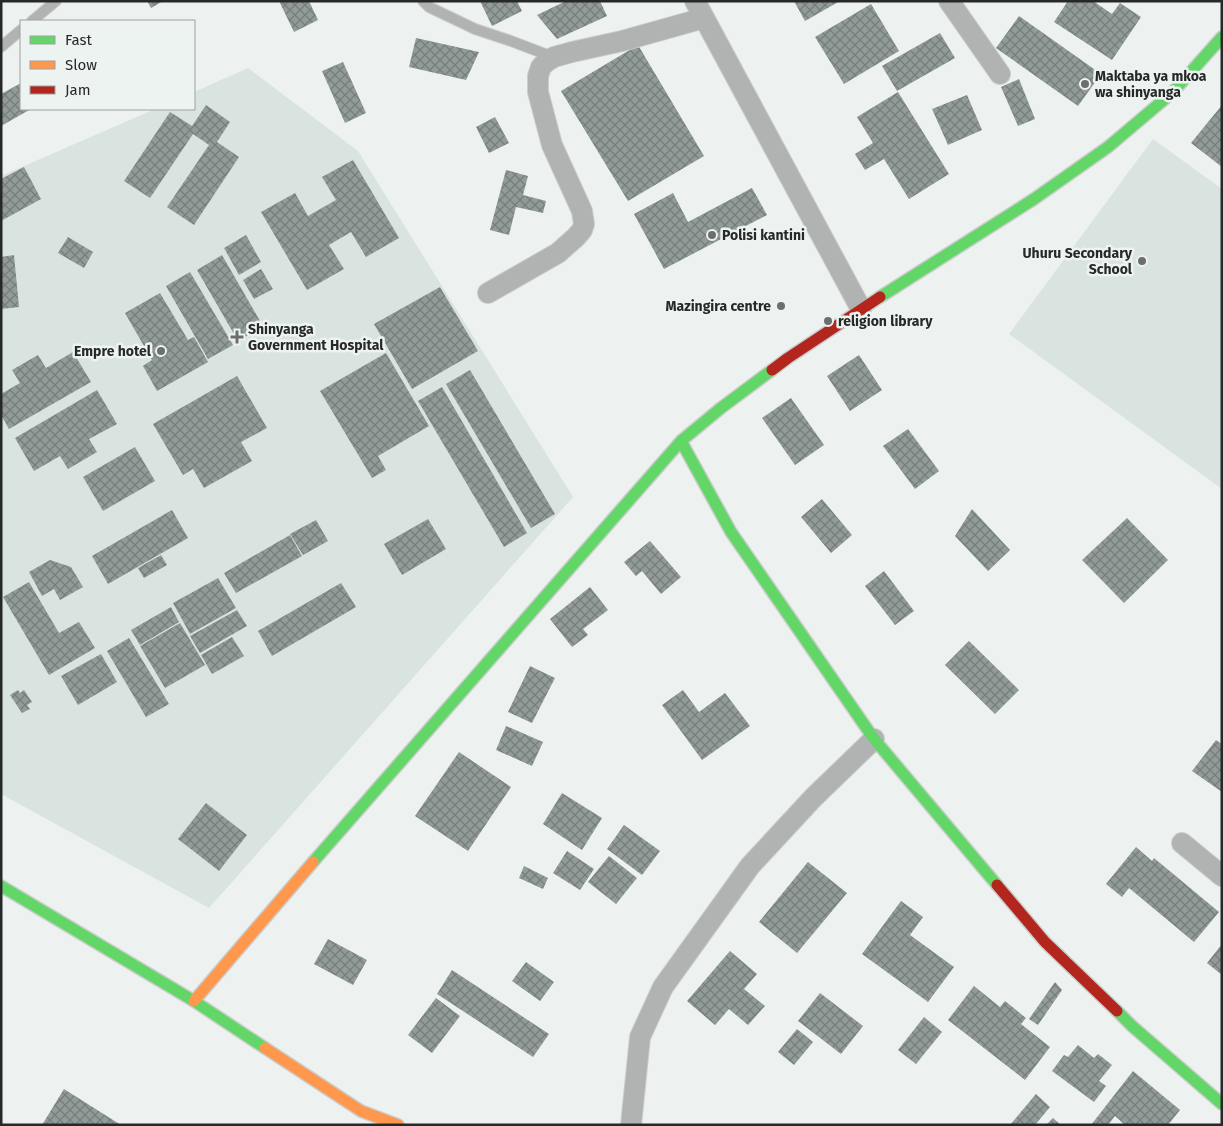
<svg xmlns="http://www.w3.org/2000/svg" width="1223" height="1126" font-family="'Fira Sans',sans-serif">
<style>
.built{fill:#d9e3e0}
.building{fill:url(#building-cross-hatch)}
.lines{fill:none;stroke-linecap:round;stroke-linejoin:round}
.lane-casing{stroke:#cacdcc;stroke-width:12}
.street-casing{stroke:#cacdcc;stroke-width:22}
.fast-casing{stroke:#cacdcc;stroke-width:14}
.slow-casing{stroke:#cacdcc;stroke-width:14}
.jam-casing{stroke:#cacdcc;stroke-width:14}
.lane{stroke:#b1b3b3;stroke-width:10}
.street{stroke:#b1b3b3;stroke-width:20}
.fast{stroke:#63d668;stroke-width:11}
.slow{stroke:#ff974d;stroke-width:11}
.jam{stroke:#b3261e;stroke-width:11}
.poi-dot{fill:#6c6f6e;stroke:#ecf3f1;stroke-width:2}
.labels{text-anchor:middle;stroke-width:5;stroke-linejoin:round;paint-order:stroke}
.poi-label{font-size:14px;font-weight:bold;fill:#272928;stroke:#ecf3f1;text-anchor:start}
</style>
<defs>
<pattern id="building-cross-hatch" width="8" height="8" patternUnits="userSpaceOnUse" patternTransform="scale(1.25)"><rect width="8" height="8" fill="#919b97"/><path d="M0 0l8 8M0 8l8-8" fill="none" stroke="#767e7b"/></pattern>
</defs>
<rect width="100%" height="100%" fill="#edf2f0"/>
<path class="built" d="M248 68 358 151 573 497 209 908 1 794V176L155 109H194V92Z
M1153 139 1222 189V489L1009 334Z"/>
<path class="building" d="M147 1H163L151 8Z
M279 1H309L318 20 294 32Z
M480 1H517L522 11 492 26Z
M566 1H600L607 16 557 39 537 15Z
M794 1H840L805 21Z
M1068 1H1093L1112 14 1120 3 1141 17 1112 60 1054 22Z
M871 4 899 51 844 84 815 37Z
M1019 16 1101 74 1078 106 996 48Z
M940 33 955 58 897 91 882 66Z
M416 38 479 52 466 80 409 67Z
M638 45 704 156 628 201 561 91Z
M343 62 366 113 345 123 322 71Z
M1019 79 1035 119 1018 126 1001 87Z
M21 83V109H31L1 126V94Z
M898 92 949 174 909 199 884 159 865 170 855 154 873 143 857 117Z
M967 95 982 130 948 145 932 109Z
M206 105 230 122 217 142 239 157 194 225 167 207 209 145 193 134 150 198 124 181 170 112 192 126Z
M1222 105V167L1191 143Z
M495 117 509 143 489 153 476 127Z
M353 160 399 238 366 257 351 232 329 245 344 269 307 290 261 212 295 193 308 216 336 200 322 177Z
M24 167 41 199 1 221V179Z
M506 170 528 176 523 195 546 201 543 213 516 207 509 235 490 230Z
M752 188 767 215 664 269 634 214 673 193 688 222Z
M246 235 261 262 239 275 224 248Z
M68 237 93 252 84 268 58 253Z
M14 255 19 307 1 309V257Z
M222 255 263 326 238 341 197 270Z
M261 269 273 289 254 299 243 280Z
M190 272 233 345 208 359 166 286Z
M440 287 478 351 412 389 374 324Z
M160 293 188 340 194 337 208 362 157 391 143 366 152 360 125 313Z
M73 352 91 382 9 429 1 415V394L20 383 12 370 38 355 46 368Z
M386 353 429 426 378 456 386 470 372 478 320 391Z
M859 355 882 390 850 411 827 376Z
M470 370 555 514 531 528 446 384Z
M237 376 267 428 241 442 252 461 204 488 193 469 183 475 153 424Z
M442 387 527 533 504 547 418 401Z
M97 390 117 424 89 439 97 452 68 469 60 456 34 471 15 438Z
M791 398 824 445 795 465 762 418Z
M908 429 939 471 915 489 883 446Z
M135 447 155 481 103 511 83 477Z
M822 499 852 535 831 553 801 517Z
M972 509 1010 550 988 571 955 536Z
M172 510 188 538 108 584 92 556Z
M1127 518 1168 560 1124 603 1082 560Z
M428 519 446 549 402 575 384 544Z
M316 520 328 541 303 555 290 534Z
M290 535 302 556 236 593 224 573Z
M650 541 681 577 661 594 642 571 636 576 624 562Z
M161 555 167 565 144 578 138 568Z
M50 560 71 567 83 587 60 600 54 589 42 596 29 572Z
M884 571 914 611 895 625 865 586Z
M218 578 236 608 190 634 173 603Z
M29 582 59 633 79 622 95 648 49 675 3 597Z
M341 583 356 607 272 656 258 631Z
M590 587 608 610 583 629 588 635 572 647 550 619Z
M171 607 179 622 140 645 131 630Z
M237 610 247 626 200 653 190 636Z
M180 623 205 665 165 688 140 646Z
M232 637 244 656 212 674 201 655Z
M129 638 169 704 146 717 107 651Z
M969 641 1019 690 995 714 945 665Z
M101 654 117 682 78 705 61 676Z
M530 666 555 678 532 723 508 712Z
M18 690 20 693 24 690 32 702 27 705 30 709 22 713 10 695Z
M683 690 699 712 725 693 750 726 702 760 662 705Z
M506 726 543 742 532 766 496 750Z
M1216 740 1222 744V792L1192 771Z
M459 752 511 787 468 851 415 816Z
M562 793 602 818 582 850 543 824Z
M206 803 247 835 219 871 178 839Z
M624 825 660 851 642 875 607 849Z
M1136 847 1152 861 1154 858 1219 912 1194 942 1129 888 1122 897 1106 884Z
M567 851 594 869 580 890 553 873Z
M609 856 637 878 616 904 588 882Z
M808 862 847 893 797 953 759 922Z
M524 866 548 878 543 889 519 878Z
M901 901 923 917 910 935 954 967 928 1002 862 954Z
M328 939 367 960 353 985 314 964Z
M1222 944V975L1207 963Z
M730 951 757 974 744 989 765 1006 748 1025 729 1009 715 1025 687 1001Z
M526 962 554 982 540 1001 512 981Z
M452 970 549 1034 533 1057 437 994Z
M1055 982 1062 990 1038 1025 1029 1019Z
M974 986 1000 1007 1005 1001 1026 1018 1021 1024 1050 1047 1025 1080 948 1020Z
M820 993 863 1026 841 1054 798 1021Z
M436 998 460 1016 432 1053 408 1035Z
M924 1017 942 1032 916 1064 898 1050Z
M797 1029 813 1042 794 1065 778 1052Z
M1078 1045 1094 1058 1098 1054 1112 1065 1099 1081 1106 1086 1094 1102 1052 1071 1064 1055 1068 1057Z
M1133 1071 1180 1110 1168 1125H1125L1115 1116 1108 1125H1091Z
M64 1089 121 1125H42Z
M1036 1094 1050 1107 1035 1125H1010Z
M1053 1118 1061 1125H1046Z"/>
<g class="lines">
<g class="lane-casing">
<path id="lane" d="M423 1 429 7 475 29 511 41 553 57
M32 21 56 1
M1 47 21 30"/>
</g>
<g class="street-casing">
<path id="street" d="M695 1 861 309
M949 1 1000 74
M488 293 558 253 576 237 582 230 584 224 582 211 552 145 538 92V76L541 67 546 62 554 57 572 52 622 41 704 18
M1182 843 1222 876
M631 1125 640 1037 663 987 750 866 813 798 874 739"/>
</g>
<g class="fast-casing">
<path id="fast" d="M880 297 1034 199 1108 147 1173 92 1222 37
M681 441 731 532 874 739 997 885
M313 862 681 441 721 408 772 370
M1 886 194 1001 265 1048
M1117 1011 1132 1026 1222 1104"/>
</g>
<g class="slow-casing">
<path id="slow" d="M194 1001 313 862
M265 1048 361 1111 398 1125"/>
</g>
<g class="jam-casing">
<path id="jam" d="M772 370 788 358 880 297
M997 885 1045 942 1117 1011"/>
</g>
<use href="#lane" class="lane"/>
<use href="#street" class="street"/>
<use href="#fast" class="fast"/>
<use href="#slow" class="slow"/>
<use href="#jam" class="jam"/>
</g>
<g class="poi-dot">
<circle cx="1085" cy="84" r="5"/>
<circle cx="712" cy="235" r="5"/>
<circle cx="1142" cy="261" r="5"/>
<circle cx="781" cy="306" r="5"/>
<circle cx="828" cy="321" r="5"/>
<path d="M234.5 329.5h5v5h5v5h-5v5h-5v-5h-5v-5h5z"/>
<circle cx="161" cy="351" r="5"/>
</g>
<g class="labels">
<g class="poi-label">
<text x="1095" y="81">Maktaba ya mkoa<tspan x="1095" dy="16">wa shinyanga</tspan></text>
<text x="722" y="240">Polisi kantini</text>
<text x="1132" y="258" text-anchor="end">Uhuru Secondary<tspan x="1132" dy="16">School</tspan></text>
<text x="771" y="311" text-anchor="end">Mazingira centre</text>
<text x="838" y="326">religion library</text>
<text x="248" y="334">Shinyanga<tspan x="248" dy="16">Government Hospital</tspan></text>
<text x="151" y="356" text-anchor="end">Empre hotel</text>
</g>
</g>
<rect width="1223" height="1126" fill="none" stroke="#272928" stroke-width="5"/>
<rect x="20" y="20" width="175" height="90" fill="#ecf3f1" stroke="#9da2a1"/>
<rect x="30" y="36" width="25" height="8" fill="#63d668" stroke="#9da2a1"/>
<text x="65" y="45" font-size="15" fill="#272928">Fast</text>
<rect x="30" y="61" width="25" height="8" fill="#ff974d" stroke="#9da2a1"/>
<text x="65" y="70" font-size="15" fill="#272928">Slow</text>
<rect x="30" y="86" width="25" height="8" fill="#b3261e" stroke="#9da2a1"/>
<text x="65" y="95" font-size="15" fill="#272928">Jam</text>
</svg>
